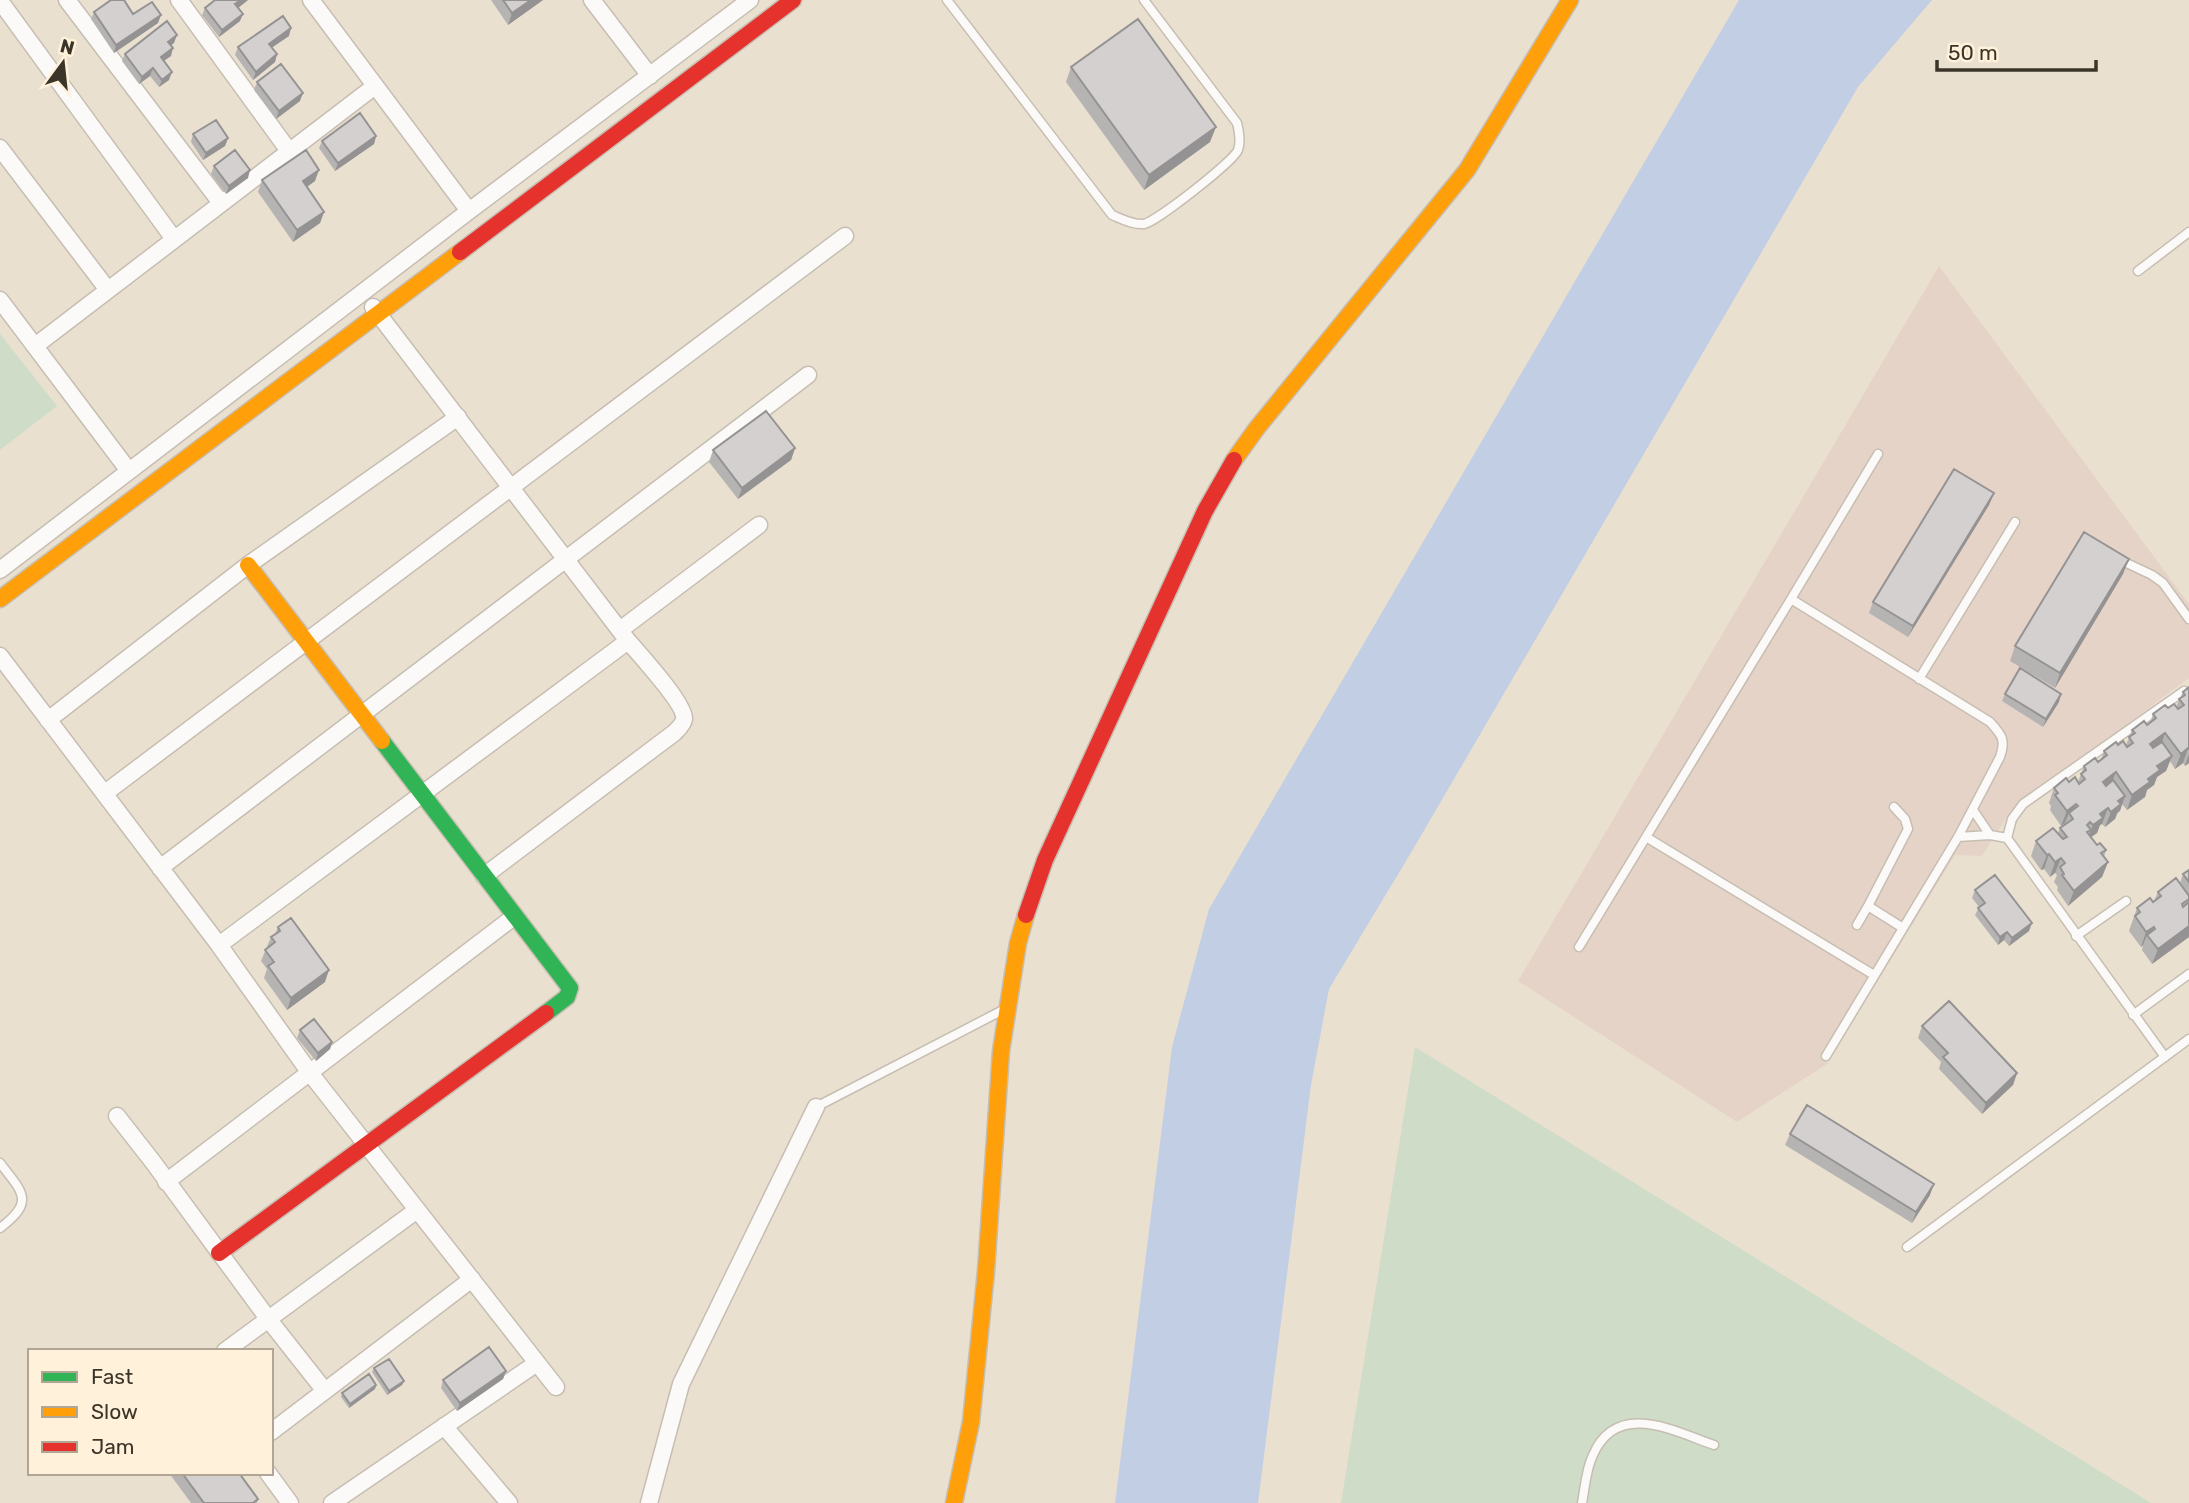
<svg xmlns="http://www.w3.org/2000/svg" width="2189" height="1503" font-family="Rubik,sans-serif">
<style>
.industrial{fill:#e6d3c8}
.green{fill:#cedcc8}
.water{fill:#c1cee3}
.lines{fill:none;stroke-linecap:round;stroke-linejoin:round}
.lane-casing{stroke:#c6beb2;stroke-width:11}
.street-casing{stroke:#c6beb2;stroke-width:19}
.fast-casing{stroke:#c6beb2;stroke-width:19}
.slow-casing{stroke:#c6beb2;stroke-width:19}
.jam-casing{stroke:#c6beb2;stroke-width:19}
.lane{stroke:#fcfaf8;stroke-width:8}
.street{stroke:#fcfaf8;stroke-width:16}
.fast{stroke:#30b455;stroke-width:16}
.slow{stroke:#ff9f0a;stroke-width:16}
.jam{stroke:#e5322d;stroke-width:16}
.wall{fill:#b6b3b3}
.shaded-wall{fill:#949292}
.building{fill:#d4d0d0;stroke:#949292;stroke-width:2}
</style>
<rect width="100%" height="100%" fill="#eae0d0"/>
<path class="industrial" d="M1939 266 2189 604V678L2010 812 1982 856 1955 855 1827 1064 1737 1122 1518 981Z"/>
<path class="green" d="M0 334 57 406 0 450Z
M1415 1047 2151 1503H1341Z"/>
<path class="water" d="M1739 0H1932L1858 87 1412 851 1329 989 1311 1085 1258 1503H1115L1172 1047 1209 909Z"/>
<g class="lines">
<g class="lane-casing">
<path id="lane" d="M947 0 1112 215C1122 219 1133 225 1144 224 1156 222 1234 161 1238 150 1241 142 1239 131 1237 123L1144 0
M2138 271 2189 232
M2118 559 2152 575 2163 583 2189 619
M1919 679 2015 522
M1973 810 1990 835
M1646 837 1874 975
M1958 837 1990 835 2007 838
M1868 906 1908 829 1905 819 1894 807
M1857 925 1868 906 1903 928
M2076 936 2126 901
M1579 947 1791 599
M2133 1015 2189 974
M1826 1056 1958 837 2000 757C2006 740 2002 735 1990 722L1791 599 1878 454
M2165 1057 2007 838 2012 819 2023 804 2184 691
M816 1107 1003 1010
M0 1163C22 1192 36 1201 0 1228
M1907 1247 2189 1039
M1582 1503C1585 1487 1586 1469 1593 1455 1617 1400 1674 1431 1714 1445"/>
</g>
<g class="street-casing">
<path id="street" d="M67 0 221 203
M179 0 289 151
M311 0 469 211
M592 0 650 76
M0 1 174 239
M0 148 108 290
M0 300 129 471
M373 307 628 641C639 654 686 705 684 719 683 725 678 729 674 733L484 876
M35 346 375 86
M0 570 469 211 750 0
M620 630 759 525
M0 656 219 945 310 1073 556 1387
M48 720 248 565 458 417
M105 793 845 236
M160 868 808 375
M219 945 628 641
M117 1116 153 1162 269 1320 325 1391
M166 1182 515 916
M225 1351 417 1210
M444 1426 509 1503
M271 1432 472 1279
M268 1473 290 1503
M332 1503 537 1363
M649 1503 681 1384 816 1107"/>
</g>
<g class="fast-casing">
<path id="fast" d="M382 741 570 988 567 997 546 1013"/>
</g>
<g class="slow-casing">
<path id="slow" d="M1234 460 1257 428 1467 170 1570 0
M248 565 382 741
M0 599 460 252
M954 1503 971 1422 986 1271 1001 1051 1018 943 1026 915"/>
</g>
<g class="jam-casing">
<path id="jam" d="M460 252 793 0
M1026 915 1045 860 1205 511 1234 460
M219 1253 546 1013"/>
</g>
<use href="#lane" class="lane"/>
<use href="#street" class="street"/>
<use href="#fast" class="fast"/>
<use href="#slow" class="slow"/>
<use href="#jam" class="jam"/>
</g>
<path class="wall" d="M215 0H248L238 8 240 21 219 37 202 15 205 8Z
M491 0H543L508 25Z
M94 12 133 14 158 23 114 53 91 19Z
M289 36 272 47 277 54 275 62 253 80 235 55 238 47Z
M174 43 171 45V56L163 61 169 80 159 87 150 76 139 84 122 61 125 54Z
M1071 67 1210 142 1144 190 1066 82Z
M257 82 300 101 276 119 254 90Z
M193 134 228 138 225 146 203 160 191 142Z
M376 136 374 144 335 171 319 148 322 141Z
M214 166 248 178 226 194 211 174Z
M262 180 315 181 307 187 324 212 320 223 293 242 258 192Z
M795 448 791 460 738 499 709 462 713 450Z
M1994 493 1989 505 1908 637 1869 613 1873 602Z
M2123 574 2055 688 2010 661 2015 646Z
M2189 687V763L2185 766 2183 763 2175 769 2170 761 2166 771 2157 777 2154 785 2147 790 2145 797 2127 810 2122 804 2115 819 2105 827 2102 824 2100 825 2097 833 2091 837 2097 845 2106 850 2104 857 2108 862 2102 877 2068 906 2057 890 2058 887 2054 882 2057 875 2055 873 2050 877 2044 869 2041 870 2031 856 2036 841 2058 833 2060 828 2064 825 2065 823 2061 826 2050 810 2051 806 2049 803 2054 788 2069 782H2078L2084 766 2098 762 2101 760 2104 751 2118 745H2126L2132 730 2147 725 2150 723 2153 714 2168 708 2176 707 2183 692Z
M2005 694 2059 702 2043 727 2002 701Z
M2189 870V937L2152 964 2142 950 2143 945 2141 947 2129 931 2137 908 2154 901 2158 892 2180 883 2183 874Z
M1975 890 2029 931 2009 946 2004 940 1998 945 1975 915 1979 907 1972 898Z
M278 927 325 982 287 1010 264 978 267 969 261 961 271 937 275 934Z
M1922 1026 2017 1073 2013 1085 1982 1114 1939 1069 1941 1062 1918 1038Z
M300 1030 332 1042 330 1049 316 1061 297 1038Z
M1790 1134 1930 1195 1912 1223 1785 1145Z
M374 1368 404 1381 402 1385 387 1395 372 1372Z
M506 1371 503 1379 457 1411 441 1388 443 1380Z
M376 1385 375 1389 349 1408 341 1397 342 1393Z
M169 1473H239L258 1499 257 1503H191Z"/>
<path class="shaded-wall" d="M241 0H248L233 12 235 4Z
M531 0H543L508 25 512 13Z
M243 14 240 21 219 37 222 30Z
M161 15 158 23 114 53 116 45Z
M291 28 289 36 267 51 269 44Z
M177 35 174 43 166 49 168 42Z
M173 48 171 56 158 65 161 57Z
M277 54 275 62 253 80 256 72Z
M153 68 150 76 139 84 142 77Z
M172 72 169 80 159 87 162 80Z
M303 93 300 101 276 119 279 111Z
M1216 127 1210 142 1144 190 1149 175Z
M376 136 374 144 335 171 338 163Z
M228 138 225 146 203 160 206 153Z
M250 170 248 178 226 194 229 186Z
M319 170 315 181 298 193 303 181Z
M324 212 320 223 293 242 297 230Z
M795 448 791 460 738 499 742 488Z
M1994 493 1989 505 1908 637 1913 626Z
M2129 559 2123 574 2055 688 2060 673Z
M2061 694 2059 702 2043 727 2046 719Z
M2165 733 2160 748 2144 759 2150 744Z
M2188 748 2183 763 2175 769 2181 754Z
M2189 754V763L2185 766Z
M2172 756 2166 771 2157 777 2154 785 2147 790 2145 797 2127 810 2132 795 2157 766Z
M2116 772 2110 787 2097 797 2103 782Z
M2125 796 2120 811 2117 813 2115 819 2105 827 2111 812 2118 801Z
M2076 804 2072 816 2069 813 2065 823 2061 826 2067 811Z
M2108 808 2102 824 2100 825 2097 833 2087 840 2093 825 2100 814Z
M2049 854 2044 869 2041 870 2047 855Z
M2061 858 2055 873 2050 877 2055 862Z
M2108 862 2102 877 2068 906 2074 891Z
M2032 923 2029 931 2009 946 2012 938Z
M2189 926V937L2152 964 2158 949Z
M2154 927 2150 938 2147 935 2143 945 2141 947 2146 932Z
M2007 932 2004 940 1998 945 2000 937Z
M329 970 325 982 287 1010 291 998Z
M332 1042 330 1049 316 1061 318 1053Z
M2017 1073 2013 1085 1982 1114 1986 1103Z
M1934 1184 1930 1195 1912 1223 1916 1212Z
M506 1371 503 1379 457 1411 460 1403Z
M404 1381 402 1385 387 1395 389 1391Z
M376 1385 375 1389 349 1408 350 1404Z"/>
<path class="building" d="M111 0H124L133 14 152 2 161 15 116 45 94 12Z
M215 0H241L235 4 243 14 222 30 205 8Z
M503 0H531L512 13Z
M283 16 291 28 269 44 277 54 256 72 238 47Z
M1138 19 1216 127 1149 175 1071 67Z
M167 21 177 35 168 42 173 48 161 57 172 72 162 80 153 68 142 77 125 54Z
M281 64 303 93 279 111 257 82Z
M360 113 376 136 338 163 322 141Z
M216 120 228 138 206 153 193 134Z
M235 150 250 170 229 186 214 166Z
M306 150 319 170 303 181 324 212 297 230 262 180Z
M766 411 795 448 742 488 713 450Z
M1954 469 1994 493 1913 626 1873 602Z
M2084 532 2129 559 2060 673 2015 646Z
M2020 668 2061 694 2046 719 2005 694Z
M2189 687V749L2188 748 2181 754 2165 733 2150 744 2153 748 2162 742 2172 756 2157 766 2160 770 2148 779 2150 782 2132 795 2116 772 2103 782 2106 786 2113 780 2125 796 2118 801 2121 804 2111 812 2108 808 2100 814 2103 818 2093 825 2090 822 2087 825 2091 830 2087 832 2097 845 2100 843 2106 850 2101 853 2108 862 2074 891 2062 875 2064 874 2060 867 2065 863 2061 858 2055 862 2049 854 2047 855 2036 841 2053 828 2063 839 2067 837 2060 828 2073 819 2069 813 2078 806 2076 804 2067 811 2055 795 2058 793 2054 788 2066 778 2069 782 2075 777 2079 784 2085 779 2081 774 2086 770 2084 766 2095 758 2098 762 2107 755 2104 751 2116 742 2118 745 2123 741 2127 747 2133 743 2129 737 2135 733 2132 730 2144 721 2147 725 2156 718 2153 714 2165 705 2168 708 2174 704 2178 709 2184 705 2179 699 2185 695 2183 692Z
M2189 870V882L2183 874Z
M1995 875 2032 923 2012 938 2007 932 2000 937 1978 908 1985 903 1975 890Z
M2176 878 2189 896V899L2182 904 2183 907 2189 902V926L2158 949 2147 935 2155 929 2154 927 2146 932 2135 916 2140 912 2137 908 2150 898 2153 902 2161 896 2158 892Z
M291 918 329 970 291 998 268 966 274 962 265 950 275 942 271 937 280 931 278 927Z
M1949 1001 2017 1073 1986 1103 1943 1057 1948 1053 1922 1026Z
M314 1019 332 1042 318 1053 300 1030Z
M1807 1105 1934 1184 1916 1212 1790 1134Z
M489 1347 506 1371 460 1403 443 1380Z
M389 1359 404 1381 389 1391 374 1368Z
M369 1374 376 1385 350 1404 342 1393Z
M182 1473H239L258 1499 253 1503H204Z"/>
<rect x="28" y="1349" width="245" height="126" fill="#fff1da" stroke="#b1a593" stroke-width="2"/>
<rect x="42" y="1372" width="35" height="10" fill="#30b455" stroke="#b1a593" stroke-width="2"/>
<text x="91" y="1384" font-size="21" fill="#3b3429">Fast</text>
<rect x="42" y="1407" width="35" height="10" fill="#ff9f0a" stroke="#b1a593" stroke-width="2"/>
<text x="91" y="1419" font-size="21" fill="#3b3429">Slow</text>
<rect x="42" y="1442" width="35" height="10" fill="#e5322d" stroke="#b1a593" stroke-width="2"/>
<text x="91" y="1454" font-size="21" fill="#3b3429">Jam</text>
<g transform="translate(63 63) rotate(15)" stroke="#fff1da" stroke-width="5" paint-order="stroke">
<path d="M0-5L12 26L0 18L-12 26Z" fill="#3b3429"/>
<text y="-10" font-size="19" font-weight="bold" text-anchor="middle" fill="#3b3429">N</text>
</g>
<path d="M1937 60v10h159v-10" fill="none" stroke="#3b3429" stroke-width="3.5"/>
<text x="1948" y="60" font-size="21" fill="#3b3429" stroke="#fff1da" stroke-width="5" paint-order="stroke">50 m</text>
</svg>
